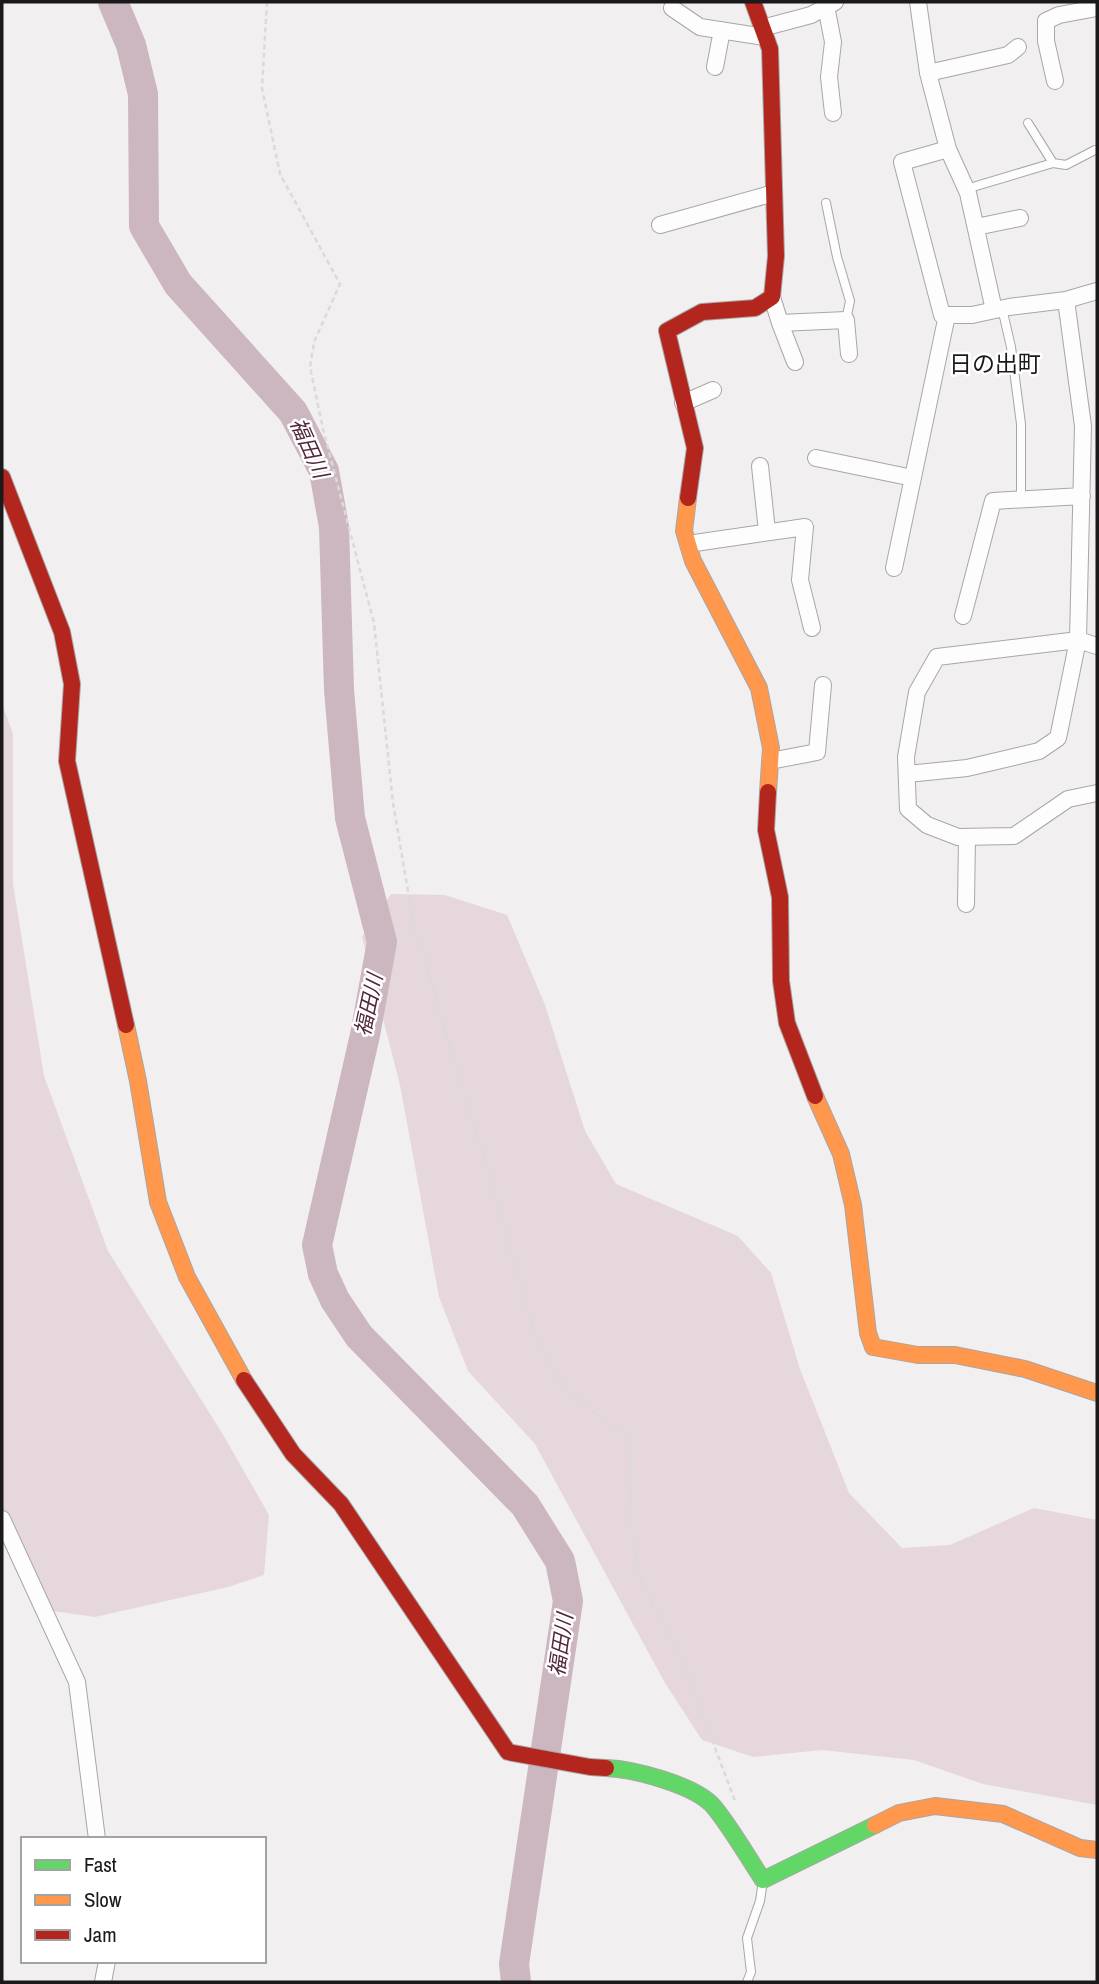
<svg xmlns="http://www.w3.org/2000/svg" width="1099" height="1984" font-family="'Archivo Narrow','Noto Sans JP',sans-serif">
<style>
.green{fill:#e6d7dd}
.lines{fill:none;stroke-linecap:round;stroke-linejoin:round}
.river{stroke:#ccb6bf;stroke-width:30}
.lane-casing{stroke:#a8a6a7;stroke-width:10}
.street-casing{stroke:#a8a6a7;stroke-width:18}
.fast-casing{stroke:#a8a6a7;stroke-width:18}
.slow-casing{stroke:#a8a6a7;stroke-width:18}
.jam-casing{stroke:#a8a6a7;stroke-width:18}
.path{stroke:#dadada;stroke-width:2.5;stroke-dasharray:5 3.5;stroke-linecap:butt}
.lane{stroke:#fdfdfd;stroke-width:8}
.street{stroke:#fdfdfd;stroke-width:16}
.fast{stroke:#63d668;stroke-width:16}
.slow{stroke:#ff974d;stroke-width:16}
.jam{stroke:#b3261e;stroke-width:16}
.labels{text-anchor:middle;stroke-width:5;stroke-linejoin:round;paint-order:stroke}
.water-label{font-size:21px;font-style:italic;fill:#53283f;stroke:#fff}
.quarter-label{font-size:23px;fill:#1b1919;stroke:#fff}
</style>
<rect width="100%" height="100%" fill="#f2eff0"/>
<path class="green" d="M2 704 13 734V884L44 1076 108 1251 222 1433 269 1515 264 1575 228 1587 95 1617 46 1610 2 1511Z
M391 894 445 895 507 915 545 1005 585 1131 616 1184 738 1236 771 1273 800 1369 849 1493 902 1548 950 1545 1034 1508 1097 1520V1805L983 1784 914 1760 822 1750 753 1757 702 1740 665 1683 535 1444 468 1371 439 1297 400 1085 362 937Z"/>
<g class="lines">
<path class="river" d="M113 2 131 45 143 94 144 226 178 284 293 412 324 471 334 527 339 690 350 818 382 942 365 1035 317 1245 323 1274 335 1300 359 1336 525 1505 560 1561 568 1601 514 1964 516 1982"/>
<g class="lane-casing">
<path id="lane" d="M1028 123 1053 163
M966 189 1053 163 1066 165 1095 150
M826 203 837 257 850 301 846 320
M1002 308 1011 347 1021 424V499
M747 1982 751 1972 747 1938 760 1901 763 1880"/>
</g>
<g class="street-casing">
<path id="street" d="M918 2 928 73 948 149 968 193 994 310
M826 6 833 42 829 77 833 113
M672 8 700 27 765 37
M762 28 811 15 835 2
M715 67 722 30
M928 73 1008 55 1018 47
M1055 81 1046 41V21L1059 15 1097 8
M948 149 902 162 942 315H972L1009 307 1066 300 1097 291
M660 225 774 193
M976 227 1020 218
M772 297 780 323 846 320 849 354
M1066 300 1083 426 1078 640 1097 646
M780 323 795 362
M683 403 713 390
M816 458 913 478
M760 466 767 531
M688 544 805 527 800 580 812 628
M894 568 947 315
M963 616 993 501 1082 496
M770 761 817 752 823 685
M907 774 967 768 1039 751 1058 738 1078 640 937 657 917 692 906 757 908 809 927 825 958 837 1014 836 1068 799 1097 793
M966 904 967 837
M2 1519 77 1682 97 1839
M103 1982 107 1961"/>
</g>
<g class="fast-casing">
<path id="fast" d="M606 1768C633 1769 696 1785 714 1807 732 1829 747 1856 763 1880L875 1825"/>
</g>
<g class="slow-casing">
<path id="slow" d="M688 498 684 531 693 561 759 688 771 748 768 792
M126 1025 138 1081 158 1202 187 1277 244 1380
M815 1096 841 1154 853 1205 868 1333 873 1347 918 1355H955L1025 1369 1097 1393
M875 1825 899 1813 935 1806 1003 1814 1080 1848 1097 1850"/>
</g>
<g class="jam-casing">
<path id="jam" d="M2 477 62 632 72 684 67 761 126 1025
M688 498 695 448 667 331 702 312 755 308 772 297 776 256 770 49 753 2
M768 792 766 830 780 897 781 981 787 1023 815 1096
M244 1380 293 1454 341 1504 508 1752 590 1767 606 1768"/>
</g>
<path class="path" d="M267 2 262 88 280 174 340 284 314 342 310 367 323 429 374 623 393 803 414 926 424 953 451 1053 497 1200 537 1340 561 1383 592 1411 623 1432 632 1449 630 1521 641 1578 689 1679 735 1801"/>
<use href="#lane" class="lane"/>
<use href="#street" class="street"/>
<use href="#fast" class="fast"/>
<use href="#slow" class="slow"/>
<use href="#jam" class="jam"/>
</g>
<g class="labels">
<g class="water-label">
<text transform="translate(309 448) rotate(66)" y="7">福田川</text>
<text transform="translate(369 1005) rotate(-78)" y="7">福田川</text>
<text transform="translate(561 1645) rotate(-82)" y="7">福田川</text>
</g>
<g class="quarter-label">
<text x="995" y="372">日の出町</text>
</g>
</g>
<rect width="1099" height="1984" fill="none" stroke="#1b1919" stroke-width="7"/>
<rect x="21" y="1837" width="245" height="126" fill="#ffffff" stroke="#a4a3a3" stroke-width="2"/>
<rect x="35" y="1860" width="35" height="10" fill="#63d668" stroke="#a4a3a3" stroke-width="2"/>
<text x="84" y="1872" font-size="21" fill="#1b1919">Fast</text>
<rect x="35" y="1895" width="35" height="10" fill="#ff974d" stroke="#a4a3a3" stroke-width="2"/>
<text x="84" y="1907" font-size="21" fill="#1b1919">Slow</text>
<rect x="35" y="1930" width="35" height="10" fill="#b3261e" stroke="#a4a3a3" stroke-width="2"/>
<text x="84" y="1942" font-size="21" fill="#1b1919">Jam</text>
</svg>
